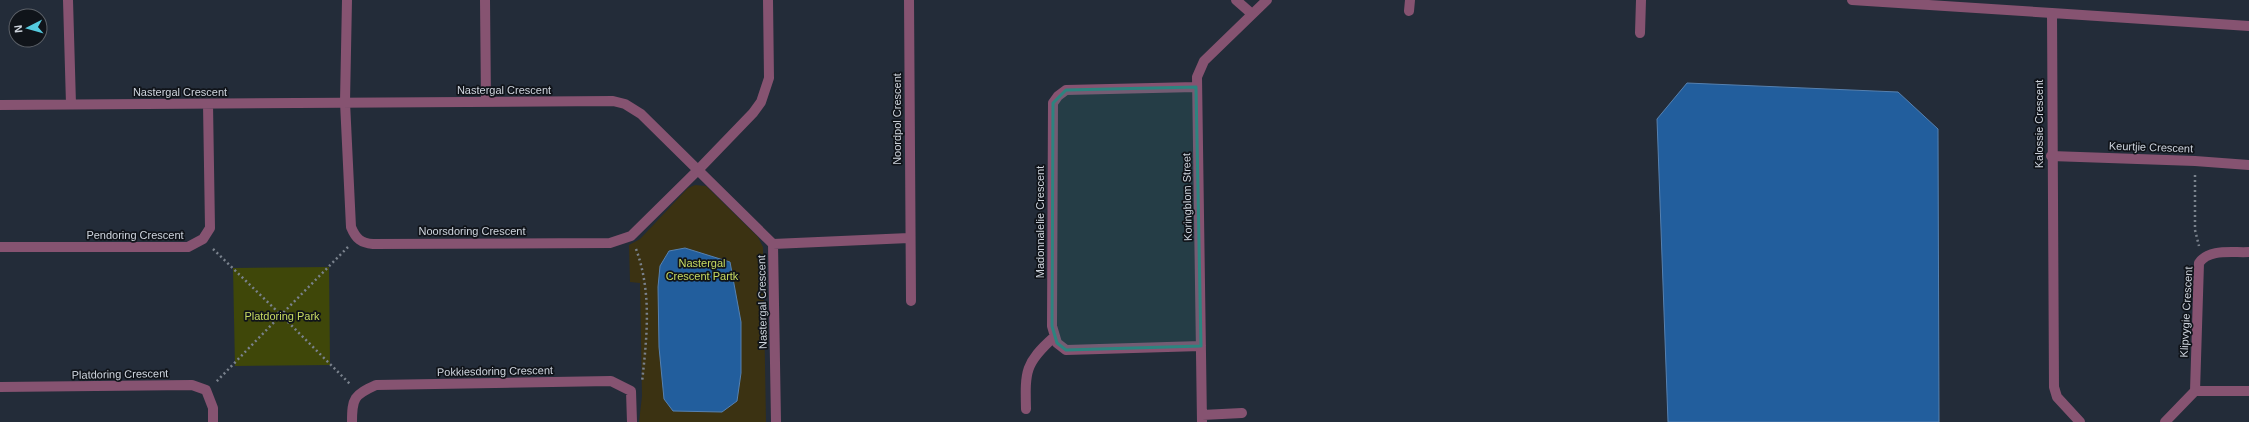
<svg xmlns="http://www.w3.org/2000/svg" width="2249" height="422" font-family="Arial,sans-serif">
<style>
.green{fill:#3f4709}
.sand{fill:#3b3212}
.water{fill:#225e9d;stroke:#5681b0}
.lines{fill:none;stroke-linecap:round;stroke-linejoin:round}
.path{stroke:#7a828d;stroke-width:2.5;stroke-dasharray:2 3;stroke-linecap:butt}
.minor{stroke:#865371;stroke-width:10}
.marked{fill:#2c847f;fill-opacity:0.2;stroke:#2c847f;stroke-width:3;stroke-linejoin:round}
.labels{text-anchor:middle;stroke-width:3.5;stroke-linejoin:round;paint-order:stroke}
.street-label{font-size:11px;fill:#ced4dd;stroke:#10141a}
.park-label{font-size:11px;fill:#c8db61;stroke:#10141a}
</style>
<rect width="100%" height="100%" fill="#232c39"/>
<path class="green" d="M329 267 330 365 235 366 233 268Z"/>
<path class="sand" d="M695 185 706 186 758 237 763 247 766 422H639L642 396 640 283 630 282 629 245 640 239 688 188Z"/>
<path class="water" d="M1687 83 1898 92 1938 129 1939 422H1668L1657 119Z
M685 248 730 262 741 322V373L737 401 722 412 673 411 664 399 659 347 658 287 660 266 669 251Z"/>
<g class="lines">
<path class="path" d="M2195 175V230L2199 246
M348 247 281 315 350 384
M213 249 281 315 216 382
M636 249C652 292 647 337 642 382"/>
<path class="minor" d="M68 0 71 104
M347 0 345 102 351 227C356 239 361 243 373 244L610 243 631 236 698 170 753 113 761 102 769 78 768 0
M485 0 486 102
M909 0 911 301
M1236 0 1252 14
M1852 0 2052 13
M1409 11 1410 0
M1640 33 1641 0
M1196 87 1066 90 1058 96 1053 103 1052 326 1057 343 1066 350 1201 346
M0 105 613 101 625 104 641 114 773 244 776 422
M2051 156 2195 161 2249 165
M773 244 909 238
M0 247H188L203 239 210 228 208 104
M0 387 192 385 206 390 213 408V422
M2195 391 2199 263C2209 248 2233 253 2249 252
M1026 409C1025 371 1025 363 1054 337
M1202 415 1242 413
M352 422C352 398 354 395 376 385L611 381 631 391 632 422
M1202 422 1197 77 1204 61 1267 0
M2080 422 2057 397 2054 387 2052 13 2249 26
M2165 422 2195 391H2249"/>
</g>
<path class="marked" d="M1196 87 1201 346 1066 350 1057 343 1052 326 1053 103 1066 90Z"/>
<g class="labels">
<g class="street-label">
<text x="504" y="94">Nastergal Crescent</text>
<text x="180" y="96">Nastergal Crescent</text>
<text transform="translate(897 119) rotate(-90)" y="4">Noordpol Crescent</text>
<text transform="translate(2039 124) rotate(-90)" y="4">Kalossie Crescent</text>
<text transform="translate(2151 147) rotate(2)" y="4">Keurtjie Crescent</text>
<text transform="translate(1187 197) rotate(-91)" y="4">Koringblom Street</text>
<text transform="translate(1040 222) rotate(-90)" y="4">Madonnalelie Crescent</text>
<text x="472" y="235">Noorsdoring Crescent</text>
<text x="135" y="239">Pendoring Crescent</text>
<text transform="translate(762 302) rotate(-91)" y="4">Nastergal Crescent</text>
<text transform="translate(2186 312) rotate(-87)" y="4">Klipvygie Crescent</text>
<text transform="translate(495 371) rotate(-1)" y="4">Pokkiesdoring Crescent</text>
<text transform="translate(120 374) rotate(-1)" y="4">Platdoring Crescent</text>
</g>
<g class="park-label">
<text x="702" y="267">Nastergal<tspan x="702" dy="13">Crescent Partk</tspan></text>
<text x="282" y="320">Platdoring Park</text>
</g>
</g>
<g transform="translate(28 28) rotate(264)"><circle r="19" fill="#10141a" stroke="#5c6168"/>
<path d="M0-3L7 15L0 10L-7 15Z" fill="#54cade"/>
<text y="-6" font-size="11" font-weight="bold" text-anchor="middle" fill="#ced4dd">N</text>
</g>
</svg>
